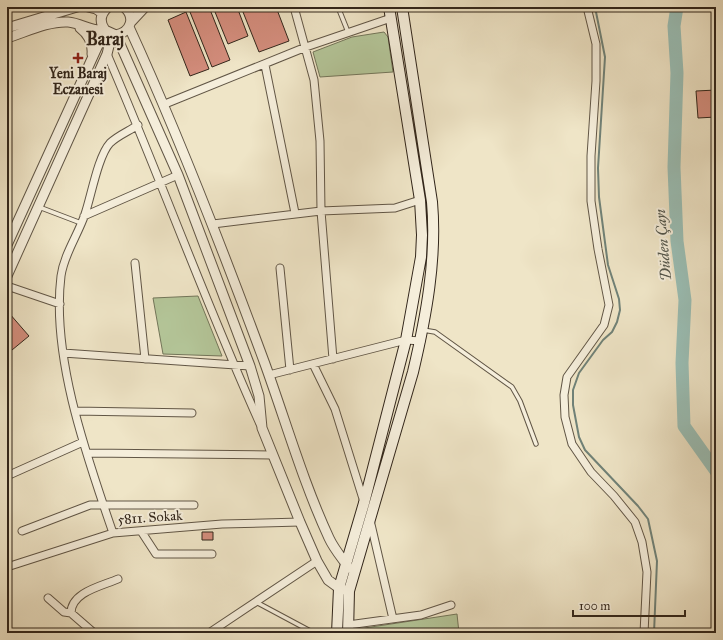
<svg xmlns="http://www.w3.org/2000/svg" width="723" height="640" font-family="'IM FELL Great Primer',serif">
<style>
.green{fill:#b4c699;stroke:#73765a}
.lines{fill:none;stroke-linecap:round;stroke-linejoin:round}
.stream{stroke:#708278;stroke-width:2}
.river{stroke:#9abfb6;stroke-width:13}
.building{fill:#d58e7e;stroke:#32261b}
.service-casing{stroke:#615646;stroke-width:5.5}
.minor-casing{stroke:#615646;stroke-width:9}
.tertiary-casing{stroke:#615646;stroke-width:11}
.secondary-casing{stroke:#32261b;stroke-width:12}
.service{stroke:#f5eedb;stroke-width:3.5}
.minor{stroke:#f5eedb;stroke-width:7}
.tertiary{stroke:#f5eedb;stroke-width:9}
.secondary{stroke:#f5eedb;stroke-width:10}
.poi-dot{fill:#8f2418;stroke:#f5eedb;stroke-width:1.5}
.labels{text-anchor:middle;stroke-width:4;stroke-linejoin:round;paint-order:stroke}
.poi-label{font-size:14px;font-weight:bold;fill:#32261b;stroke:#f5eedb}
.street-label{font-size:14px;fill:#32261b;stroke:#f5eedb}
.water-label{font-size:15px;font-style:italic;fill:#51544a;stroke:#f5eedb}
.district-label{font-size:18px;font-weight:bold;fill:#32261b;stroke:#f5eedb}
</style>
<rect width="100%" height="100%" fill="#efe5c7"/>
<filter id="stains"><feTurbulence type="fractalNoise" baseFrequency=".005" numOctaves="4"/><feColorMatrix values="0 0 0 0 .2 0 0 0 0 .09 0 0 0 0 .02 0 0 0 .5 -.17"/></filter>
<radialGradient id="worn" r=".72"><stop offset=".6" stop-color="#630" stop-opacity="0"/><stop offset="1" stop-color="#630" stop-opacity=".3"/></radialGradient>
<path class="green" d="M384 32 388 37 393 72 320 77 313 52 352 37Z
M198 296 222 356 163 354 153 298Z
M457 614 459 633H358V629Z"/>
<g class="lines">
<path class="stream" d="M595 7 605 57 598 168 599 197 608 265 619 299 620 310 617 322 612 332 603 340 579 373 573 390V405L579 437 585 450 638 506 648 519 657 561 654 633"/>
<path class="river" d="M677 7 674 26 677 73 674 167 677 241 685 300 682 363 684 426 716 471"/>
</g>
<path class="building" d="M188 7H209L230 60 212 67Z
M213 7H237L248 36 228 44Z
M241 7H276L289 41 259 52Z
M186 12 209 69 190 76 168 20Z
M716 90V117L698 118 696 91Z
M9 313 29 336 12 350 7 344V315Z
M202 532H213V540H202Z"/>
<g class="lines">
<g class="service-casing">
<path id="service" d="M338 7 348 32
M39 207 81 223
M423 330 435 332 512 387 520 401 536 444
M256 602 314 633"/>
</g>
<g class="minor-casing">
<path id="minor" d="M294 7 314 80 320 141 321 211 333 359
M587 7 596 44V81L591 156V201L598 249 609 305 604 325 567 377 564 395 565 417 572 444 591 472 614 496 635 522 642 542 647 572 644 633
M107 54C160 177 205 302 260 424
M265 65 295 213
M165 104 306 47 391 18
M84 216 178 175
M213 224 321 211 395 208 420 200
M135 263 145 359
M280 268 290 370
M7 286 60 304
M63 353 250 366
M313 364 335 409 364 502
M269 375 406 340 421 341
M75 411 192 413
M88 453 272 455
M7 476 83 442
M370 520 393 619
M22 531 90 505H194
M141 531 156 554H212
M113 533C87 457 51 357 61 276 64 254 78 235 85 214 91 197 98 156 110 143 117 136 129 131 138 125
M7 567 113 533 222 524 300 522
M48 598 64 612 71 613 94 633
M71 613C71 592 102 586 118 579
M348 625 421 615 451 605
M209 633 317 561"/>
</g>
<g class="tertiary-casing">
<path id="tertiary" d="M88 7 96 9 102 13
M108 7C100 14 99 22 105 30L116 35C131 32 136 17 124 7
M131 22 145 7
M129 27C180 138 223 250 265 364 286 422 303 482 329 538 334 549 342 558 349 568
M7 28 77 7
M80 28C89 35 93 43 92 54
M116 35 178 175 250 366 259 396 262 428 300 522 317 561 328 580 339 588 345 590
M7 38C26 32 48 21 68 22 82 23 90 32 105 30
M7 245 105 30
M7 276 107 54 112 34"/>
</g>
<g class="secondary-casing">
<path id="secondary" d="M337 633 339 588 364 503 406 340 421 257 422 235 420 200 389 7
M348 633 349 591 413 372C426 317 437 259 432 202L402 7"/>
</g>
<use href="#service" class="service"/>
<use href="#minor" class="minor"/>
<use href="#tertiary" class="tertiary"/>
<use href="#secondary" class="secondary"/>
</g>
<path class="poi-dot" d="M76 52h4v4h4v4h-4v4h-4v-4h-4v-4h4z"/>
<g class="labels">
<g class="poi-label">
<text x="78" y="78">Yeni Baraj<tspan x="78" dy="16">Eczanesi</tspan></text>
</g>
<g class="street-label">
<text transform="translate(150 517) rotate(-4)" y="5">5811. Sokak</text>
</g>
<g class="water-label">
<text transform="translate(663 245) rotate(-95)" y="5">Düden Çayı</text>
</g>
<g class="district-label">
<text x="105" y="45">Baraj</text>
</g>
</g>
<rect width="723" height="640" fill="none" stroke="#efe5c7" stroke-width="24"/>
<rect x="8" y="8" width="707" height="624" fill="none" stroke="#32261b" stroke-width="2"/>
<rect x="12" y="12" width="699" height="616" fill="none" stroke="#32261b"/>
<path d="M573 610v6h112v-6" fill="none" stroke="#32261b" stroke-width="2"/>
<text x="579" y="610" font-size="12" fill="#32261b" stroke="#f5eedb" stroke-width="3" paint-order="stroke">100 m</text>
<rect width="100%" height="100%" filter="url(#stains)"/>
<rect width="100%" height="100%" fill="url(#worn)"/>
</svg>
